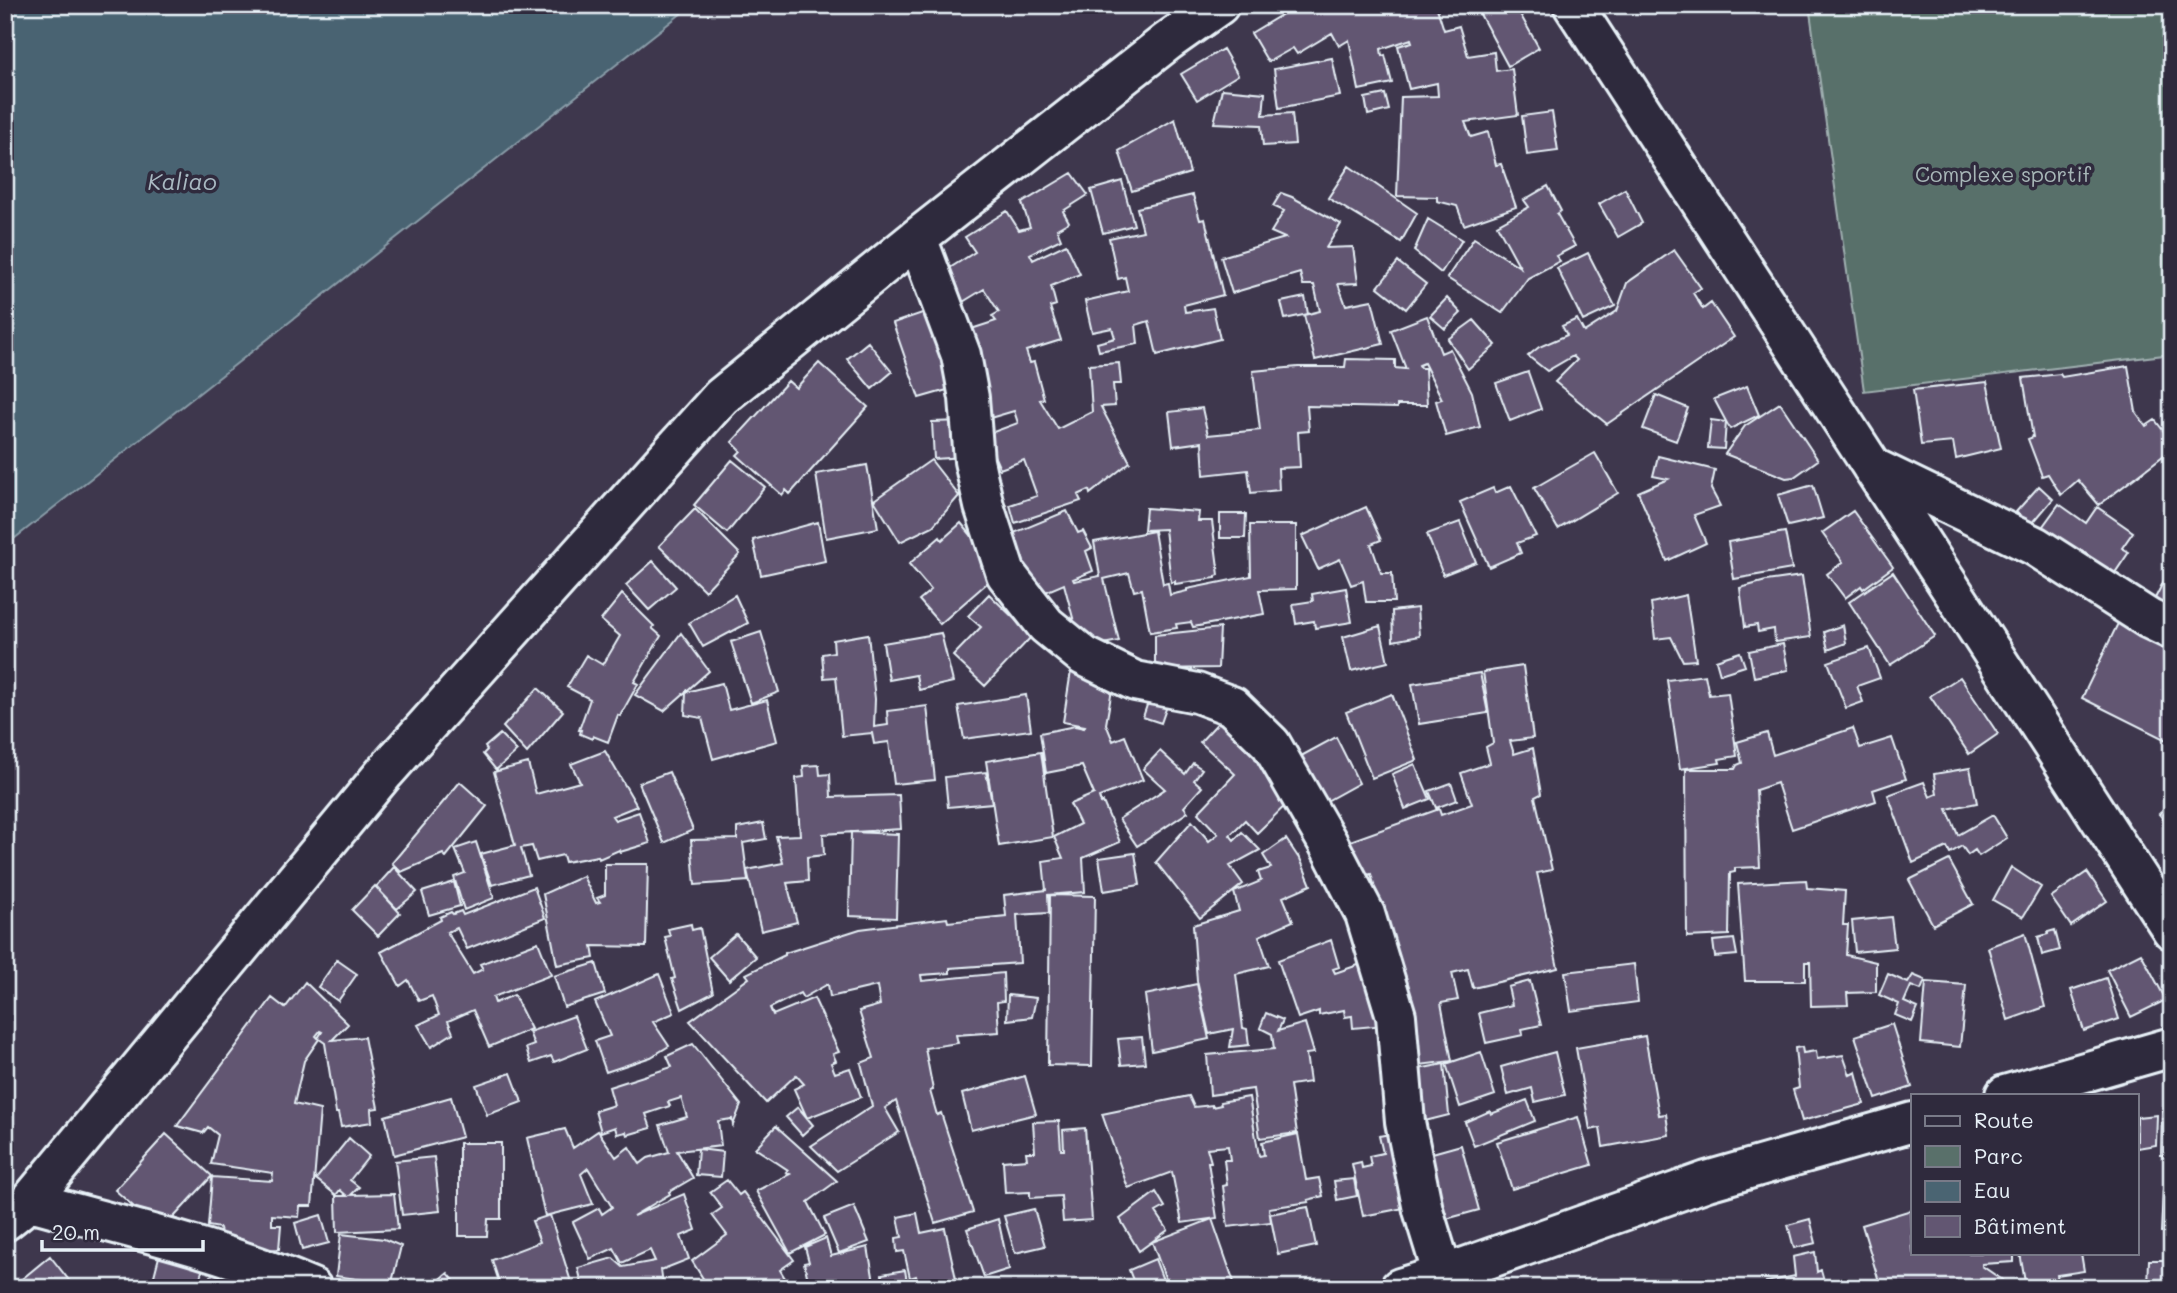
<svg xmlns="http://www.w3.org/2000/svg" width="2177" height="1293" font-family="Mali,sans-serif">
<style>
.green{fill:#59706a;stroke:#a0b0b1;stroke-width:2}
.water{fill:#4a6472;stroke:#899ca8;stroke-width:2}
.building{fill:#625672;stroke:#e8f1f8;stroke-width:2}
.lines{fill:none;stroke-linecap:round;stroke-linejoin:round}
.street-casing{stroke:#e8f1f8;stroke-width:44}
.street{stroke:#2f2a3d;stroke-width:38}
.labels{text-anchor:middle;stroke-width:7;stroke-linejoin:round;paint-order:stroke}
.park-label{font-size:21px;fill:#a8b7b8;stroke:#2f2a3d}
.water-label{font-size:23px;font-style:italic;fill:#a9b9c2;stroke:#2f2a3d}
</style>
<rect width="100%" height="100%" fill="#3e374d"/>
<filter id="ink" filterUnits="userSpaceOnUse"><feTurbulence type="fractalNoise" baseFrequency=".0143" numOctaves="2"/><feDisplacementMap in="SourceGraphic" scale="14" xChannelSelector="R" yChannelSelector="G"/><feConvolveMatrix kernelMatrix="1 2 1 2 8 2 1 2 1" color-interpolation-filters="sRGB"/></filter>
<g filter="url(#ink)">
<path class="green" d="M1809 5H2172V354L1864 391Z"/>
<path class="water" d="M5 5H692L5 546Z"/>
<path class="building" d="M1298 5H1436L1444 30 1459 26 1468 56 1494 52 1496 71 1512 69 1518 115 1465 122 1471 137 1488 132 1496 165 1501 164 1516 207 1464 225 1457 206 1437 201V197L1397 196 1401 97 1438 96 1437 83 1409 89 1398 46 1412 42 1411 39 1381 49 1382 56 1385 55 1392 83 1359 90 1349 40 1339 46 1332 33 1297 54 1293 48 1268 62 1251 33Z
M1475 5H1515L1539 48 1508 66Z
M1223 49 1238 75 1197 100 1181 74Z
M1332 58 1340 96 1279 108 1274 69Z
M1222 89 1265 93 1263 115 1292 113 1295 144 1263 146 1261 125 1214 123Z
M1385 94 1389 110 1368 115 1365 98Z
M1552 112 1558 151 1527 155 1522 116Z
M1175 119 1190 173 1132 191 1119 151Z
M1349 166 1417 213 1401 242 1328 198Z
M1072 173 1088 195 1063 211 1069 222 1057 229 1061 239 1030 254 1033 260 1066 244 1080 274 1051 286 1056 305 1050 307 1061 340 1026 351 1030 363 1034 362 1044 399 1040 400 1058 429 1092 412 1089 365 1119 363 1121 384H1113L1115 406 1101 407 1130 462 1090 494 1089 490 1078 495 1081 501 1015 523 1010 505 1037 496 1024 460 1000 469 985 435 1018 423 1014 411 980 421 962 332 996 321 992 316 999 312 984 289 953 308 934 278 975 252 965 237 1007 211 1019 230 1030 227 1022 203Z
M1122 181 1134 225 1103 233 1091 190Z
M1548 186 1561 211 1557 214 1575 246 1556 256 1560 261 1528 278 1502 313 1447 278 1474 238 1520 267 1497 225 1529 207 1524 200Z
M1625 189 1642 223 1618 237 1599 204Z
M1281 193 1292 197 1341 224 1326 248 1353 247 1358 283 1338 284 1346 305 1372 300 1383 344 1315 360 1304 315 1320 311 1314 285H1303L1300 273 1232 293 1221 257 1285 238 1271 232 1284 211 1273 206Z
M1193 195 1200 220 1205 219 1223 295 1184 305 1185 312 1213 308 1220 339 1157 355 1149 321 1136 325 1138 344 1099 351 1097 343 1115 338 1112 328 1092 332 1085 301 1128 291 1125 277 1118 279 1109 238 1143 231 1137 208Z
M1428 219 1462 240 1441 273 1414 251Z
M1674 250 1701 288 1693 293 1703 309 1711 303 1734 337 1607 424 1555 382 1577 360 1573 356 1547 371 1528 356 1539 347 1567 335 1562 326 1577 319 1584 332 1617 311 1627 283Z
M1588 253 1615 306 1583 321 1557 268Z
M1398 262 1426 284 1406 309 1378 287Z
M1305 297 1308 314 1285 319 1281 302Z
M1447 298 1461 313 1445 329 1430 316Z
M934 309 961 386 919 398 893 323Z
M1427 316 1441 353 1450 349 1472 392 1480 427 1446 436 1436 401 1442 399 1424 363 1419 365 1420 368H1425L1427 405H1397V408L1307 406 1309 431 1298 432 1300 467 1278 468 1279 490 1251 493 1248 470 1204 475 1202 442 1173 446 1169 412 1202 408 1208 435 1260 430 1253 371 1298 367H1345L1346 359 1395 360V368L1406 369 1391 330Z
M1474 320 1496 345 1468 369 1448 339Z
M868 342 892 372 872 389 847 359Z
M819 363 868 407 790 494 786 490 782 495 737 455 741 451 732 442 788 381 796 388Z
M2128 366 2136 412 2146 426 2155 420 2172 442V449L2099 505 2078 480 2061 495 2048 474 2042 476 2028 439 2033 437 2023 378 2060 374 2062 377Z
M1528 372 1541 409 1510 421 1496 383Z
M1987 382 2001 448 1956 459 1953 442 1921 445 1913 390Z
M1747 386 1759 415 1730 429 1714 399Z
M1656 395 1688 408 1676 441 1643 429Z
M1780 403 1818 460 1794 477 1786 478 1725 454 1745 426Z
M1711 420 1726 422 1724 449 1708 448Z
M963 421 965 457 934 459 932 422Z
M1595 453 1618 493 1558 529 1534 488Z
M1658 456 1715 470 1711 489 1720 506 1694 515 1706 543 1667 561 1638 492 1668 479 1653 476Z
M732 460 765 487 727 533 694 505Z
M931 460 959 496 933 526 900 542 874 500Z
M867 465 878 528 826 538 816 474Z
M1813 485 1823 518 1788 526 1778 495Z
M1511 486 1536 536 1517 543 1521 553 1489 567 1460 502 1493 488 1495 493Z
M2039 486 2053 499 2031 525 2016 512Z
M2059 504 2086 523 2097 507 2133 532 2122 548 2129 552 2106 586 2035 537Z
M1366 507 1381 540 1371 544 1381 573H1392L1394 602H1366L1363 581 1351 585 1340 559 1318 569 1302 536Z
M1146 508 1199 512 1198 521H1212L1219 575 1216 576V578L1175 584V581L1171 583 1165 529 1144 530Z
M695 509 740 554 705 591 659 546Z
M1067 511 1078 533 1083 531 1092 548 1086 551 1093 571 1073 579 1074 581 1100 576 1094 542 1154 531 1163 584 1168 583 1170 595 1187 591V589L1251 576 1250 525H1296V589L1259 590 1264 614 1193 627 1191 622 1176 624 1177 628 1150 632 1142 589 1134 591 1129 573 1104 579 1119 641 1081 648 1064 584 1029 599 1002 538Z
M1853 511 1893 567 1863 589 1861 586 1845 598 1827 574 1843 562 1822 533Z
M1220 514H1246L1245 538H1220Z
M818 522 825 561 761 575 753 540Z
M1460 522 1476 562 1443 575 1427 534Z
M961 523 1001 571 940 624 919 600 931 590 909 564 940 537 942 540Z
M1785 532 1792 569 1734 579 1728 542Z
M653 561 676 587 649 610 626 585Z
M2172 565V626L2147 614Z
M1893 572 1935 636 1890 665 1849 602Z
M1802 576 1811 637 1775 642 1774 629 1758 632 1757 625 1745 627 1740 588 1766 581Z
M1346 588 1352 622 1315 628 1314 621 1296 624 1293 604 1313 601 1312 594Z
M622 594 654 626 652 628 661 636 634 682 638 684 620 716 618 715 608 742 593 736 592 739 580 734 581 730H579L590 699 567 687 586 655 603 665 620 636 601 620Z
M989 594 1032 636 985 686 953 656 981 627 968 616Z
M735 595 748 623 703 647 689 623Z
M1686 595 1696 660 1683 661 1671 637 1655 639 1651 603Z
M1417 608 1419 636 1393 641 1392 611Z
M2121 617 2172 642V743L2082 698Z
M1843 625 1846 643 1828 650 1824 632Z
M1380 626 1388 662 1351 671 1343 637Z
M1220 628 1218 668 1155 669V635Z
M761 632 779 692 751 703 731 642Z
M681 633 709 671 664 711 635 695Z
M941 633 953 682 919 690 916 675 889 680 883 643Z
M868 634 875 699 874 727 888 725 887 711 927 706 935 780 894 784 889 742 874 744 872 733 842 736 836 677 824 678 822 654 834 652 833 640Z
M1783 644 1788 670 1754 677 1749 651Z
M1869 648 1880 678 1857 686 1863 702 1846 708 1828 662Z
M1740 652 1745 666 1720 674 1716 660Z
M1523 666 1533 738 1510 741 1514 754 1533 748 1541 794 1535 797 1552 870 1537 873 1558 968 1473 988 1468 969 1452 973 1458 1000 1441 1003 1452 1061 1420 1065 1414 1034 1357 888 1374 884 1371 874 1353 879 1336 846 1439 809 1441 815 1472 804 1461 773 1490 763 1486 747 1493 743 1483 672Z
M1071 671 1114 678 1106 724 1113 741 1125 736 1143 780 1099 797 1101 803 1103 802 1120 842 1083 858 1085 892 1048 895 1049 913 1017 915 1020 963 950 968V973L921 975 922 981 1003 973 1004 1001 997 1002 999 1032 956 1035 958 1043 925 1048 933 1090 930 1091 937 1115 941 1113 973 1212 935 1223 896 1101 885 1108 899 1132 837 1171 811 1146 872 1106 861 1063 874 1058 859 1011 880 1005 877 986 830 997 828 984 803 998 800 993 770 1008 773 1015 814 998 839 1052 833 1054 836 1061 831 1063 835 1073 850 1068 861 1097 807 1118 794 1089 804 1084 796 1075 766 1103 690 1021 749 978 746 974 785 955V953L860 929 947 918 948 922 1006 916 1004 895 1046 890 1043 861 1063 858 1054 837 1080 824 1070 804 1094 794 1082 766 1046 773 1040 733 1075 726 1084 728 1085 726 1063 722Z
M1480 673 1488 713 1419 724 1412 684Z
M1705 675 1709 695 1728 693 1737 756 1719 759 1720 763 1680 769 1667 680Z
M1960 677 1998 734 1969 754 1930 696Z
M722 683 729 710 767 700 777 741 713 759 702 718 685 715 686 692Z
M538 688 563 711 527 753 503 727Z
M1151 693 1169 700 1161 723 1143 717Z
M1392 694 1417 760 1372 778 1346 712Z
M1026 695 1031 730 964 739 958 706Z
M1225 715 1293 798 1257 833 1245 820 1230 835 1234 840 1242 832 1260 850 1230 866 1243 884 1200 918 1156 862 1192 821 1209 841 1218 834 1198 813 1235 774 1200 742Z
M1853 728 1860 748 1892 738 1906 779 1873 790 1876 801 1792 829 1777 783 1756 790 1760 867 1735 868V872L1730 873 1729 935 1687 937 1686 769H1735L1737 765 1742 763 1737 742 1767 733 1773 755Z
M500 734 517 751 496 770 483 754 487 750 485 747Z
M1336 737 1359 783 1314 808 1290 762Z
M605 751 637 806 612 816 615 820 639 812 650 843 620 852 619 850 599 859 598 856 565 862 563 855 537 861 532 846 521 848 529 875 492 885 481 854 515 845 494 772 528 763 536 794 580 782 571 764Z
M1160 751 1185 774 1193 763 1202 769 1194 780 1202 787 1184 807 1188 812 1137 846 1119 819 1165 789 1143 769Z
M1041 752 1053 837 999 846 986 761Z
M1415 764 1430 799 1405 809 1392 774Z
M819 765 820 775 830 774 831 797 899 795 901 829 823 834 824 855 807 857 808 881 787 883 797 922 761 931 747 870 783 863 776 836 800 835 796 778 804 777 803 766Z
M1970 768 1977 803 1947 809 1958 835 1993 815 2007 838 1979 856 1975 850 1968 855 1962 846 1950 853 1947 847 1913 863 1888 795 1924 782 1930 797 1937 794 1934 774Z
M669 772 693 830 664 843 639 783Z
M986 772 992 803 948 807 945 777Z
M460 782 487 806 446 857 443 854 401 872 392 863Z
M1451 783 1457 800 1436 808 1429 791Z
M2172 802V829L2159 814Z
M763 823 766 839 743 843 748 881 695 885 691 840 737 839V828Z
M851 832 898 834 896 918 849 916Z
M1286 839 1298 857 1299 856 1311 885 1283 897 1293 921 1259 936 1269 966 1236 974 1243 1028 1247 1029 1249 1045 1230 1047 1233 1029 1209 1034 1197 981 1193 925 1239 911 1234 892 1261 881 1258 872 1271 868 1263 855Z
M476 842 494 898 464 910 454 877 465 873 455 849Z
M1135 853 1140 885 1104 891 1099 858Z
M1949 860 1973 904 1933 925 1909 880Z
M605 864H648L646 947 592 946 594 958 557 965 543 894 583 876 596 903 600 902 597 898 605 895Z
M394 867 417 892 397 909 376 887Z
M2011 867 2041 887 2023 917 1993 900Z
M2087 872 2107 901 2071 926 2051 897Z
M1806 880 1807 888 1845 891 1843 925H1848L1846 955 1876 962V992L1847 993 1848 1005 1811 1006 1810 962H1805V981H1745L1738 884Z
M454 882 460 906 429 915 422 892Z
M375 886 400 913 378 936 352 910Z
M534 887 545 918 467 949 457 928 447 932 473 974 483 969 480 964 538 942 551 975 493 997 495 1003 514 995 531 1029 489 1047 473 1010 448 1021 453 1033 431 1047 418 1025 439 1015 432 996 419 1001 408 980 400 986 381 952 441 920 440 917 451 912 453 914 461 911 463 915Z
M1050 895 1095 896 1092 1066 1048 1065Z
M1891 917 1895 948 1855 952 1852 921Z
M691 924 692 930 700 928 713 993 682 1009 672 979 675 978 665 937 670 936 668 929Z
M2055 930 2060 950 2042 955 2038 937 2048 934V932Z
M2025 933 2045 1007 2008 1020 1988 947Z
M736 934 756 957 729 980 709 957Z
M1734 939 1737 955 1715 957 1713 941Z
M1331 940 1339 967 1333 969 1335 973 1361 964 1386 1025 1353 1028 1352 1016 1345 1017 1344 1010 1319 1015V1011L1298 1018 1278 960Z
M2141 953 2166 1000 2131 1017 2107 970Z
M337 960 357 974 338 1001 318 987Z
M596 963 605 994 564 1007 554 976Z
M1634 964 1638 1002 1571 1011 1565 972Z
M659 974 674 1013 653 1022 669 1046 651 1057 606 1072 595 1041 610 1036 595 1002Z
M1888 974 1908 983 1913 975 1925 980 1921 990 1911 986 1904 1002 1918 1008 1912 1022 1895 1015 1899 1004 1879 995Z
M2106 978 2119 1019 2084 1031 2071 990Z
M1530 981 1541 1025 1522 1029 1523 1035 1486 1043 1479 1013 1512 1005 1508 987Z
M305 982 348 1024 332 1040 364 1037 378 1108 371 1109 372 1122 341 1127 338 1113H336L325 1043 318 1038 322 1032 320 1031 316 1036 319 1039 304 1061 294 1104 320 1110 312 1206H300L299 1217 272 1215V1225H281L279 1249 257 1250 222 1242 220 1228 208 1226 212 1177 272 1181 273 1173 211 1164 218 1135 208 1127 203 1133 177 1126 272 998 285 1008Z
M1926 982 1966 985 1960 1047 1921 1043Z
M1197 984 1209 1039 1152 1051 1145 995Z
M1008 995 1036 998 1032 1017 1007 1020Z
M1266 1013 1283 1020 1278 1031 1305 1023 1314 1053 1306 1054 1310 1082 1290 1085 1297 1133 1260 1138 1253 1089 1210 1095 1207 1055 1274 1049 1272 1034 1260 1028Z
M574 1016 587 1049 554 1062 551 1056 531 1063 526 1048 534 1045 529 1032Z
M1892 1024 1912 1087 1876 1099 1855 1036Z
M1645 1036 1659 1115 1666 1114 1669 1135 1603 1147 1600 1128 1590 1130 1576 1048Z
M1142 1037 1145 1063 1121 1065 1118 1039Z
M693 1044 741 1105 733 1125 732 1119 718 1121 721 1146 677 1151 693 1178 669 1192 670 1194 633 1216 684 1194 696 1230 681 1236 689 1259 661 1270 663 1284H655V1288H680H583L578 1268 613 1258 623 1267 655 1261 650 1250 622 1263 614 1248 590 1259 573 1222 599 1208 602 1214 612 1207 588 1168 581 1174 593 1204 545 1216 527 1138 565 1129 573 1148 598 1131 616 1157 629 1147 640 1164 648 1158 669 1152 660 1125 687 1117 681 1098 668 1102 670 1106 646 1114 651 1128 627 1135 626 1132 617 1134 615 1127 601 1132 595 1111 614 1105 609 1087 672 1067 667 1056Z
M1802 1047 1803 1053 1816 1051 1817 1059 1843 1055 1850 1075 1856 1072 1864 1104 1802 1121 1793 1090 1799 1088 1795 1048Z
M1481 1052 1495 1095 1460 1107 1446 1064Z
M1555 1052 1565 1095 1535 1102 1532 1088 1508 1095 1501 1067Z
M1444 1064 1449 1115 1413 1124 1403 1072Z
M511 1073 522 1102 487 1115 476 1085Z
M1025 1076 1036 1114 971 1130 962 1094Z
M1189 1096 1194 1107 1212 1105V1107L1221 1105 1220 1102 1249 1097 1259 1156 1264 1155 1262 1142 1298 1134 1306 1180 1319 1178 1323 1196 1308 1200 1309 1202 1269 1208 1271 1222 1228 1227 1223 1186 1227 1185 1224 1160H1230L1228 1146 1207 1148 1211 1162H1208L1217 1218 1182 1223 1172 1172 1128 1188 1102 1114Z
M451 1097 462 1137 394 1155 385 1116Z
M1527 1100 1535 1121 1474 1146 1465 1122 1490 1111 1491 1114Z
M798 1107 813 1125 802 1135 786 1117Z
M2172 1108V1155H2161L2162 1111Z
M2157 1115 2156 1145 2137 1148V1117Z
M1578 1117 1592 1165 1512 1189 1497 1142Z
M1059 1121 1061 1150H1064L1063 1130 1085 1128 1092 1220 1063 1222 1061 1196 1030 1198V1192L1005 1193 1003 1161 1027 1159 1026 1152H1035L1033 1122Z
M776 1126 837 1181 808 1202 825 1235 790 1253 756 1191 790 1174 786 1172 788 1170 755 1148Z
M1395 1133 1414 1206 1363 1216 1352 1164 1361 1162 1362 1168 1371 1166 1369 1156 1383 1153 1379 1136Z
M166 1134 212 1176 161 1231 115 1190Z
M349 1138 369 1156 350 1180 359 1187 351 1195 394 1194 398 1229 337 1232 336 1196H347L340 1190 336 1195 316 1179Z
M459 1143H501V1219H488L487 1236H459Z
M1461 1145 1479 1210 1435 1222 1418 1157Z
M698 1149 723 1152 721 1177 696 1175Z
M434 1157 440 1211 402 1215 395 1161Z
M1354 1179 1357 1196 1337 1200 1334 1181Z
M727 1180 739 1195 743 1192 794 1260 780 1270 788 1283 780 1288H709L692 1261 727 1235 712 1215 722 1208 710 1192Z
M2163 1191 2172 1199V1232H2161Z
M1156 1192 1165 1207 1156 1212 1168 1230 1139 1251 1120 1219Z
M854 1206 869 1242 839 1253 824 1218Z
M1308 1207 1316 1246 1278 1254 1270 1214Z
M1034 1209 1045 1246 1015 1253 1004 1216Z
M1911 1210 1913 1253H2014V1262L1982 1264V1266L2014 1288H1881L1862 1225Z
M917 1213 921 1233 945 1228 958 1288H919L916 1276 910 1278 904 1251 897 1252 896 1238 902 1237 898 1217Z
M321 1215 329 1243 302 1250 295 1223Z
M550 1215 572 1285 568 1288H501L492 1260 540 1242 532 1221Z
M998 1219 1009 1269 984 1277 967 1229Z
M1212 1219 1236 1288H1169L1152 1242Z
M1810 1219 1816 1243 1794 1248 1788 1225Z
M341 1234 384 1239 401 1246 392 1282 386 1281 384 1285 390 1288H372L363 1285 364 1280 336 1276Z
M826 1238 831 1256 868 1247 875 1288H810L804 1263 809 1262 805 1247Z
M161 1249 205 1261 197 1288H182L153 1280Z
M1815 1252 1817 1272 1821 1270 1826 1288H1768L1766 1282 1795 1276 1793 1257Z
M2020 1253H2081L2084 1271 2057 1275 2059 1288H2016L2015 1284 2025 1282Z
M50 1256 75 1288H11Z
M1155 1259 1166 1288H1136L1129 1270Z
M2149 1260H2172V1288H2148Z
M216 1262 287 1288H207Z
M905 1270 908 1288H883L882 1274Z
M448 1273 460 1288H432L431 1287Z"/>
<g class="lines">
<g class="street-casing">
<path id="street" d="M1573 5 2172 930
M917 238 961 355 969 398 974 461 984 506 1006 574 1046 625 1084 656 1135 681 1197 693 1232 706 1271 744 1328 843 1365 914 1396 1016 1405 1122 1423 1210 1443 1275 1444 1288
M1872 467 2035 546 2149 619 2172 630
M2005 1095 2172 1047
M30 1201C124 1227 222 1249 312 1288
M5 1221 30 1201 385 772 721 397 917 238 1168 41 1219 5
M1400 1288 1443 1275 1707 1181 1913 1122"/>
</g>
<use href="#street" class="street"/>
</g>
</g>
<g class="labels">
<g class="park-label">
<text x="2003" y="182">Complexe sportif</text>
</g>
<g class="water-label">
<text x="182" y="190">Kaliao</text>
</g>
</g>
<rect width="2177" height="1293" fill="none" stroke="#2f2a3d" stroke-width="28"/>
<rect x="14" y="14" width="2149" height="1265" fill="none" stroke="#e8f1f8" stroke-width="2.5" filter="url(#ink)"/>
<rect x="1911" y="1094" width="228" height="161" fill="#2f2a3d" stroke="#797a88" stroke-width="2"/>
<rect x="1925" y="1116" width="35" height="10" fill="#2f2a3d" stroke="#797a88" stroke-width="2"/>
<text x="1974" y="1128" font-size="21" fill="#e8f1f8">Route</text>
<rect x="1925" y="1146" width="35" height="21" fill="#59706a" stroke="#797a88" stroke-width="2"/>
<text x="1974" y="1164" font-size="21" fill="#e8f1f8">Parc</text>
<rect x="1925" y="1181" width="35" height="21" fill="#4a6472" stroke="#797a88" stroke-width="2"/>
<text x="1974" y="1198" font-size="21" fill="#e8f1f8">Eau</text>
<rect x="1925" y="1216" width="35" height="21" fill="#625672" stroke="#797a88" stroke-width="2"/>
<text x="1974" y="1234" font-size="21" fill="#e8f1f8">Bâtiment</text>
<path d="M42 1240v10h161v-10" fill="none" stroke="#e8f1f8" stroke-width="3.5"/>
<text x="52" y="1240" font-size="21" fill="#e8f1f8" stroke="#2f2a3d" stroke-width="5" paint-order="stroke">20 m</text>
</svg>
